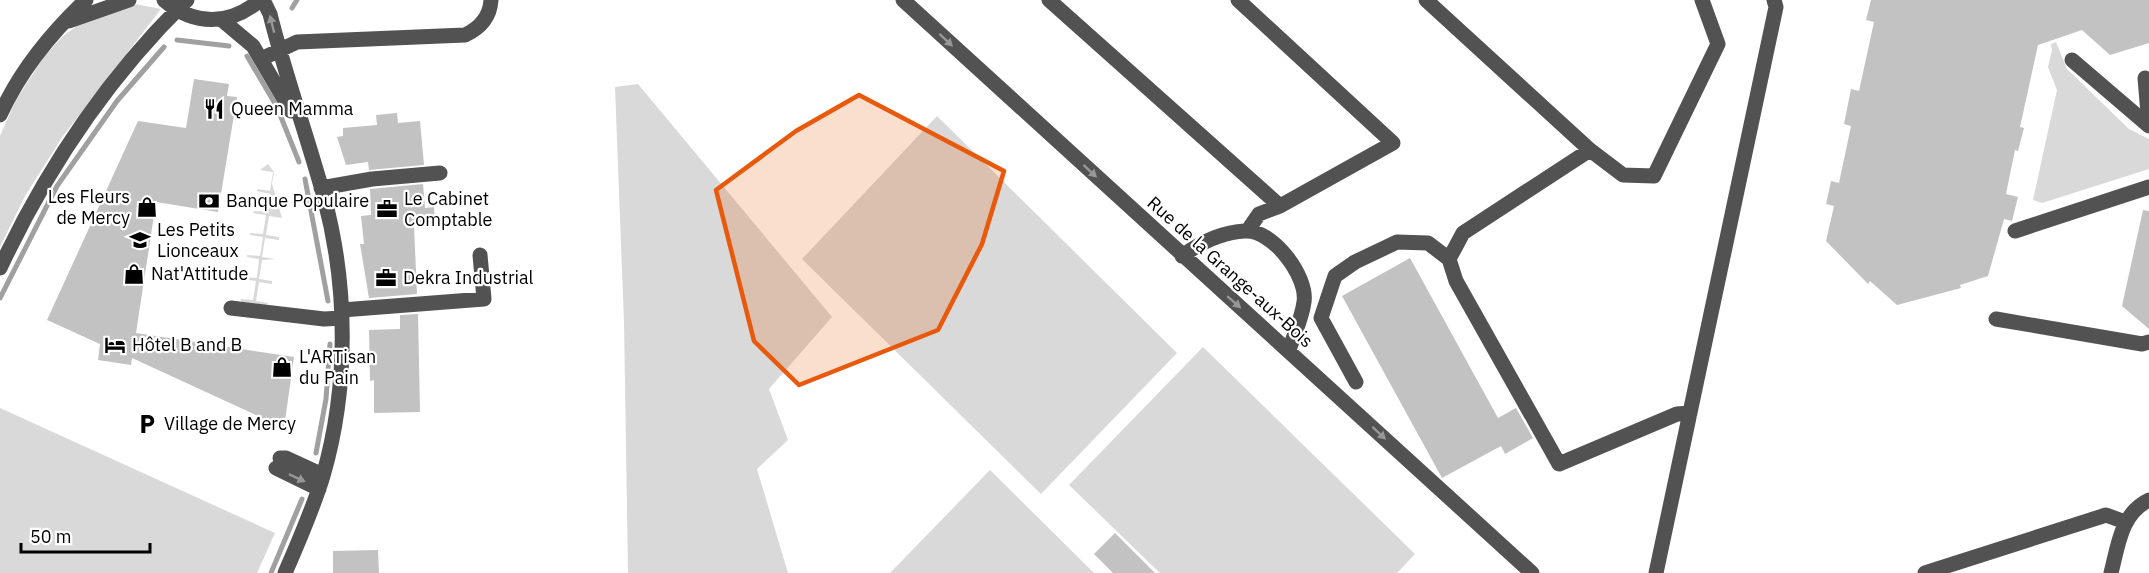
<svg xmlns="http://www.w3.org/2000/svg" width="2149" height="573" font-family="'IBM Plex Sans',sans-serif">
<style>
.green{fill:#d9d9d9}
.lines{fill:none;stroke-linecap:round;stroke-linejoin:round}
.stream{stroke:#a0a0a0;stroke-width:5}
.building{fill:#c2c2c2}
.minor{stroke:#525252;stroke-width:15}
.oneway{fill:#979797}
.marked{fill:#e8590c;fill-opacity:0.2;stroke:#e8590c;stroke-width:4.5;stroke-linejoin:round}
.labels{text-anchor:middle;stroke-width:4.5;stroke-linejoin:round;paint-order:stroke}
.poi-label{font-size:18px;fill:#000;stroke:#fff;text-anchor:start}
.street-label{font-size:18px;fill:#000;stroke:#fff}
</style>
<rect width="100%" height="100%" fill="#fff"/>
<path class="green" d="M135 4 161 9 63 136 25 196 0 247V136L16 100 44 57 63 36 77 26Z
M2056 42 2067 69 2129 129 2149 139V169L2042 203 2033 200 2057 90 2048 67 2052 50 2051 44Z
M638 84 832 317 769 389 788 440 757 469 788 573H628L624 322 615 87Z
M937 116 1177 353 1041 494 802 259Z
M268 164 274 172 272 184 282 218 269 216 266 235 279 237V240L265 238 262 257 276 259 262 260 259 279 272 281V284L259 282 256 301 268 303 266 305 242 302 240 299 253 300 256 281 243 279 244 277 257 278 259 259 247 257V255L260 256 263 237 250 235V233L263 234 266 215 253 213 254 211 267 212 270 194 257 191V189L270 191 273 172 260 170Z
M1203 347 1415 554 1397 573H1160L1069 485Z
M0 408 275 533 257 573H0Z
M990 470 1094 573H890Z"/>
<g class="lines">
<path class="stream" d="M292 8 297 0
M177 40 229 46
M247 56 277 107 299 162
M305 179 328 301
M0 298 57 186 117 101 164 47
M316 453 326 399 330 344
M271 573 302 499"/>
</g>
<path class="building" d="M1871 0H2149V43L2110 55 2082 30 2038 45 2020 127 2024 128 2018 151 2015 150 2006 194 2018 197 2012 221 2004 219 1988 276 1960 285 1961 288 1897 305 1870 281 1868 284 1826 241 1834 206 1826 204 1831 181 1839 183 1851 126 1844 124 1851 89 1859 91 1874 22 1866 20Z
M194 79 229 84 227 96 237 97 218 212 156 202 136 333 294 357 284 428 132 358 131 365 98 360 100 344 47 320 138 121 186 128Z
M397 113 398 123 420 121 424 165 369 170 368 162 346 165 337 137 343 136V128L377 125 376 115Z
M423 184 425 208 434 207 435 223 414 226 417 294 369 298 360 244H364L361 216 371 215 370 189Z
M2143 210 2149 211V329L2122 306Z
M1410 258 1498 418 1516 408 1533 438 1505 454 1501 446 1442 478 1342 296Z
M418 314 420 412 374 413V380L370 381 369 330 400 329V315Z
M1115 533 1155 573H1113L1094 554Z
M378 550 379 573H333V551Z"/>
<g class="lines">
<path class="minor" d="M164 0C194 26 230 26 260 0
M263 0 270 14C285 75 307 135 324 197 348 286 349 386 323 476 313 509 299 541 285 573
M903 0 1532 573
M1049 0 1280 206
M1238 0 1393 143 1280 206 1259 214 1248 230
M1426 0 1590 150 1623 175 1654 176 1718 44 1702 0
M222 20 253 46 291 111
M69 21 129 0
M261 59 297 42 465 35C480 28 490 17 491 0
M2072 60 2149 126
M2145 78 2149 126
M0 115C20 71 51 33 86 0
M1590 150 1463 233 1449 259 1456 281 1559 464 1677 414 1690 413
M321 188 372 179 440 173
M2015 231 2149 187
M1182 256C1200 243 1222 232 1245 231 1272 229 1308 276 1304 302 1302 318 1294 335 1289 350
M0 268C47 168 108 77 187 0
M231 308 324 319 342 318
M342 310 484 299 480 255
M1996 319 2142 344 2149 342
M1356 382 1321 318 1335 276 1355 262 1397 242 1428 243 1449 259
M280 458H286L323 475
M276 468 319 489
M1656 573 1776 7 1774 0
M1925 573 2106 515 2125 522
M2111 573C2118 546 2121 513 2149 500"/>
</g>
<defs><path id="oneway-solid" d="M-6-.8H1V-3.2L6.5 0L1 3.2V.8H-6Z" transform="scale(1.5)"/></defs>
<g class="oneway">
<use href="#oneway-solid" transform="translate(272 24) rotate(-104)"/>
<use href="#oneway-solid" transform="translate(946 40) rotate(43)"/>
<use href="#oneway-solid" transform="translate(1090 171) rotate(43)"/>
<use href="#oneway-solid" transform="translate(1234 302) rotate(41)"/>
<use href="#oneway-solid" transform="translate(1379 433) rotate(43)"/>
<use href="#oneway-solid" transform="translate(297 478) rotate(25)"/>
</g>
<path class="marked" d="M859 95 1004 171 982 244 938 330 799 385 754 341 716 190 796 131Z"/>
<defs>
<g id="restaurant-bare" transform="scale(1.62)"><path d="M-5-6h1v4h1v-4h1v4h1v-4h1v5L-1.5 .5V6h-2V.5L-5-1ZM5-6V6H3V1.5H1.5Q1.5-4 5-6Z" fill="#000" stroke="#fff" stroke-width="2.5" paint-order="stroke"/></g>
<g id="bank-bare" transform="scale(1.62)"><path d="M-6-4H6V4H-6ZM0-2.3a2.3 2.3 0 1 0 0 4.6a2.3 2.3 0 1 0 0-4.6Z" fill="#000" stroke="#fff" stroke-width="2.5" paint-order="stroke"/></g>
<g id="shop-bare" transform="scale(1.62)"><path d="M-5-2.5h2.3a2.7 3.5 0 0 1 5.4 0H5L5.5 6h-11ZM-1.5-2.5h3a1.5 2.3 0 0 0-3 0Z" fill="#000" stroke="#fff" stroke-width="2.5" paint-order="stroke"/></g>
<g id="office-bare" transform="scale(1.62)"><path d="M-6-3h4V-5.5h4V-3h4V5H-6ZM-1-4.5V-3h2v-1.5ZM-6 0V1H6V0Z" fill="#000" stroke="#fff" stroke-width="2.5" paint-order="stroke"/></g>
<g id="school-bare" transform="scale(1.62)"><path d="M0-5L7-2L0 1L-7-2ZM-4 1L0 2.5L4 1V4Q0 6-4 4Z" fill="#000" stroke="#fff" stroke-width="2.5" paint-order="stroke"/></g>
<g id="hotel-bare" transform="scale(1.62)"><path d="M-6-4.5h1.5V1H6V5H4.5V3h-9V5H-6ZM-4 0a1.8 1.8 0 1 1 3.6 0ZM.5 0V-2.5h3Q6-2.5 6 0Z" fill="#000" stroke="#fff" stroke-width="2.5" paint-order="stroke"/></g>
<g id="parking-bare" transform="scale(1.62)"><path d="M-3.5-5.5H1a3.5 3.5 0 0 1 0 7H-1V5.5H-3.5ZM-1-3.4V-.6H.8a1.4 1.4 0 0 0 0-2.8Z" fill="#000" stroke="#fff" stroke-width="2.5" paint-order="stroke"/></g>
</defs>
<g fill-rule="evenodd">
<use href="#restaurant-bare" x="214" y="109"/>
<use href="#bank-bare" x="209" y="201"/>
<use href="#shop-bare" x="147" y="207"/>
<use href="#office-bare" x="387" y="209"/>
<use href="#school-bare" x="140" y="240"/>
<use href="#shop-bare" x="134" y="274"/>
<use href="#office-bare" x="386" y="278"/>
<use href="#hotel-bare" x="115" y="345"/>
<use href="#shop-bare" x="282" y="367"/>
<use href="#parking-bare" x="147" y="424"/>
</g>
<g class="labels">
<g class="poi-label">
<text x="231" y="115">Queen Mamma</text>
<text x="130" y="203" text-anchor="end">Les Fleurs<tspan x="130" dy="21">de Mercy</tspan></text>
<text x="404" y="205">Le Cabinet<tspan x="404" dy="21">Comptable</tspan></text>
<text x="226" y="207">Banque Populaire</text>
<text x="157" y="236">Les Petits<tspan x="157" dy="21">Lionceaux</tspan></text>
<text x="151" y="280">Nat'Attitude</text>
<text x="403" y="284">Dekra Industrial</text>
<text x="132" y="351">Hôtel B and B</text>
<text x="299" y="363">L'ARTisan<tspan x="299" dy="21">du Pain</tspan></text>
<text x="164" y="430">Village de Mercy</text>
</g>
<g class="street-label">
<text transform="translate(1230 272) rotate(42)" y="6">Rue de la Grange-aux-Bois</text>
</g>
</g>
<path d="M21 543v9h129v-9" fill="none" stroke="#000000" stroke-width="3"/>
<text x="30" y="543" font-size="18" fill="#000000" stroke="#ffffff" stroke-width="4.5" paint-order="stroke">50 m</text>
</svg>
